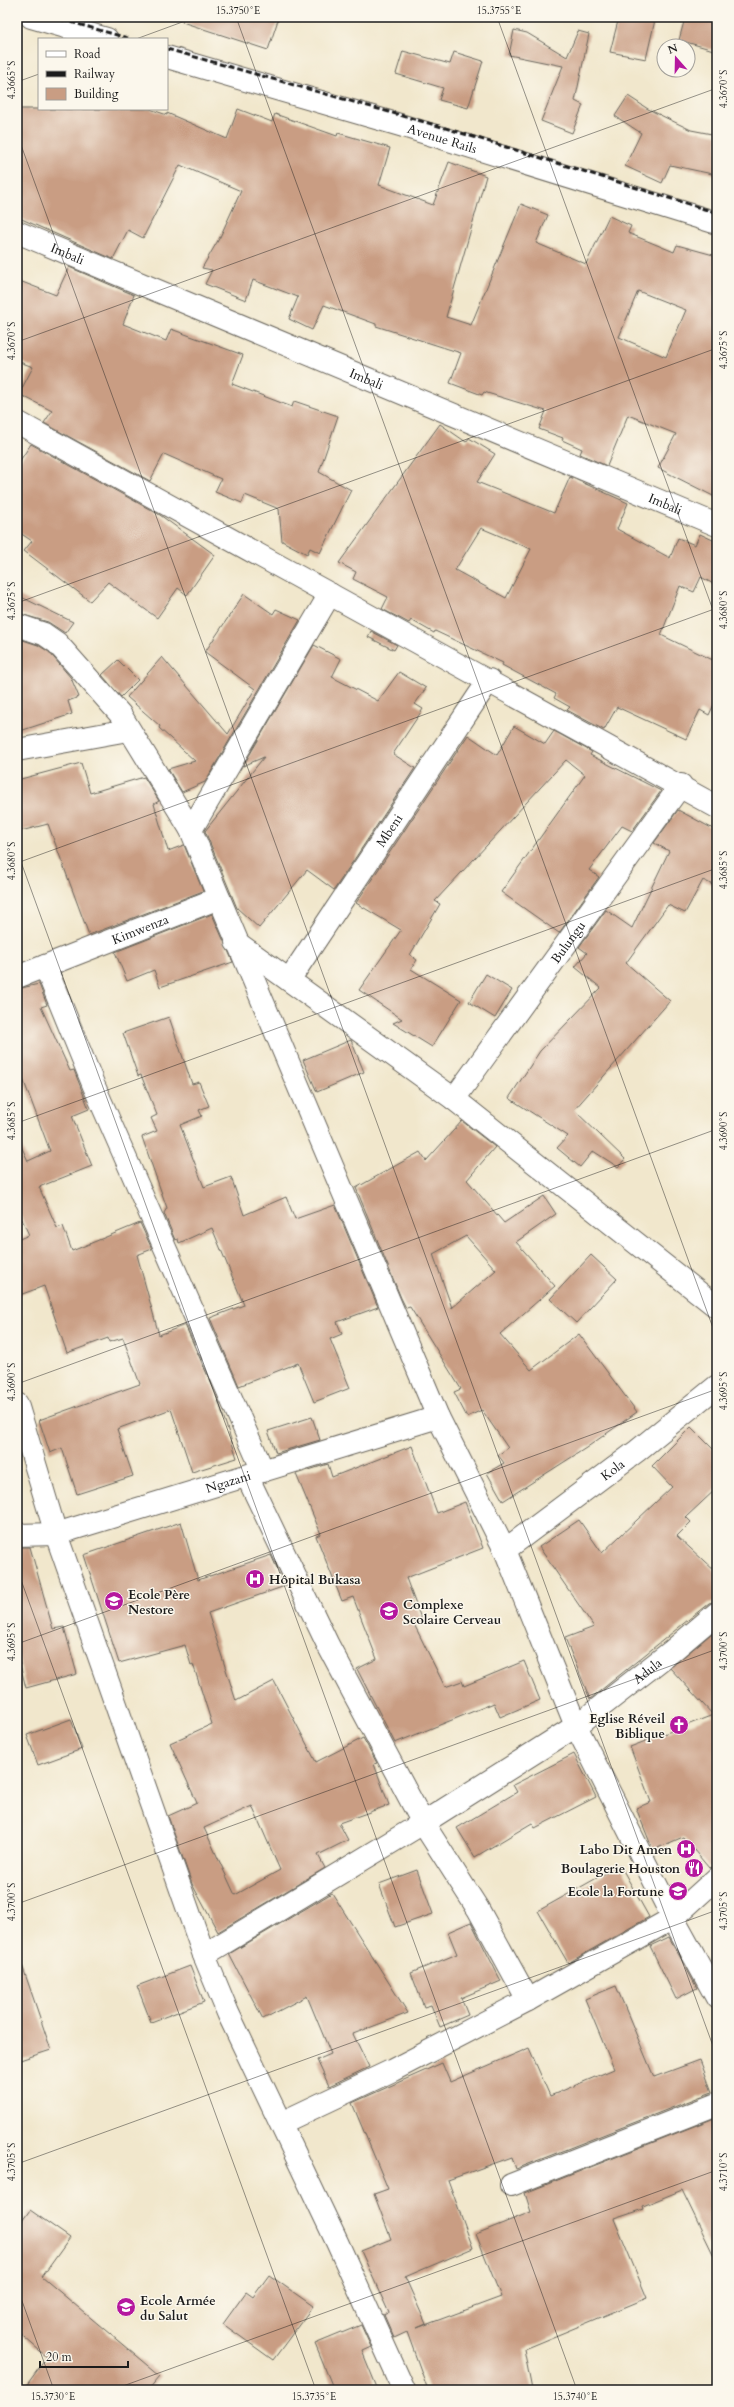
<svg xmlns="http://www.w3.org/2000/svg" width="734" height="2407" font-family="Cardo,serif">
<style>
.building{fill:#c99d83;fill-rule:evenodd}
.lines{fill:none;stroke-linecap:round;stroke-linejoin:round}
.minor-casing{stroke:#67635a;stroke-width:24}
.minor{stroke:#fff;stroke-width:22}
.rail{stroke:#1c1c1c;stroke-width:3;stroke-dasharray:6 3;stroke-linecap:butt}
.ticks{fill:none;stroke:#1c1c1c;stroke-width:1;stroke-opacity:0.45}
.labels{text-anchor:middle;stroke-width:3;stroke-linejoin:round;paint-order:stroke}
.street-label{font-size:13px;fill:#1c1c1c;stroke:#fbf7ec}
.poi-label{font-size:13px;font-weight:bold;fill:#1c1c1c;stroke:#fbf7ec;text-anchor:start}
.neatline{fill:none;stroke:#1c1c1c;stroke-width:1.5}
.ticks-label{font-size:10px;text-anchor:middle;fill:#1c1c1c}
</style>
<rect width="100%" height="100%" fill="#fbf7ec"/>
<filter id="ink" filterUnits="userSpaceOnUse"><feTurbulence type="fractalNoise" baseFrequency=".025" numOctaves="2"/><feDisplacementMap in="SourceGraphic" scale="8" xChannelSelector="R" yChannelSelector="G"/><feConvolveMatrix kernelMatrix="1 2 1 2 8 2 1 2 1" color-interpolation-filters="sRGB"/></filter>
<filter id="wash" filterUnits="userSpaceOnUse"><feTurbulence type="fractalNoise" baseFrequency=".012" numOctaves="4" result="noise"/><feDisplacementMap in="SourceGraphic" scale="16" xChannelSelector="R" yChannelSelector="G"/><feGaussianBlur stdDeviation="0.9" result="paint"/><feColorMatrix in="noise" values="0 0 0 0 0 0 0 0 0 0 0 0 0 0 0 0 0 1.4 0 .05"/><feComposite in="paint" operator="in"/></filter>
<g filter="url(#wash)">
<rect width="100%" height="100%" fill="#f1e7cc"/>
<g id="blocks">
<path class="building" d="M183 17H279L268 50 182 22Z
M619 17H642L655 20 646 59 610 52Z
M685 18 717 23V51L679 40Z
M514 30 527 33 567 57 578 31 589 34 575 101 583 105 572 133 541 121 563 66 509 55Z
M403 51 450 64 454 52 483 61 468 108 439 100 443 88 396 74Z
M628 96 648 109 691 130 717 135V175L670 165 662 183 625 166 641 133 615 116Z
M17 109H150L167 115V113L227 139 238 109 272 122 275 114 337 136 338 133 390 148 379 185 433 205 449 162 486 176 446 317 471 325 521 204 548 215 536 243 586 264 609 216 631 226 628 233 674 252 677 245 717 256V498L658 468 676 434 628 415 607 466 580 454 582 449 562 440 563 438 539 429 546 411 484 392 482 395 450 383 461 353 376 326V324L324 305 312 330 289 319 298 297 253 280 246 300 205 284 212 270 202 268 220 237 241 191 180 165 143 238 128 230 113 259 17 217ZM638 291 686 310 666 357 619 337Z
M69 267 134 295 123 324 166 341 171 329 243 355 232 384 292 407 294 401 338 416 319 472 351 490 320 553 310 548 307 554 282 541 279 509 245 495 242 503 215 492 221 479 164 454 150 481 44 423 52 411 19 394 33 367 17 361V280L56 295Z
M440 424 466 442 469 438 495 454 477 482 554 513 570 477 628 503 617 529 670 558 678 538 695 545 700 534 717 542V586L701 577 694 592 680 586 661 635 717 662V698L709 715 700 710 686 739 617 707 604 730 567 710 570 707 554 698 556 694 502 665 503 663 435 631 434 633 411 620 409 623 382 609 388 597 353 579 356 572 339 563ZM481 528 531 549 506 598 455 570Z
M31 444 160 515 215 555 187 595 178 588 157 618 108 582 90 601 24 551 32 541 17 531V465Z
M244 594 273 614 276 609 300 620 205 782 182 792 168 769 195 761 159 728 160 726 127 697 162 657 228 734 255 689 205 652Z
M17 595 73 622 65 633 48 622 17 613Z
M371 631 397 645 394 650 368 637Z
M17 638 38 645 49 652 71 678 79 697 68 701 72 714 17 732Z
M314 645 341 659 332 677 378 701 399 672 426 688 415 704 423 709 393 754 415 768 334 890 307 870 259 928 237 908 205 831 264 757 243 766Z
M118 660 138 680 121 697 102 675Z
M514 726 545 744 554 731 592 752 590 755 661 791 632 831 622 826 589 870 599 877 559 933 501 892 585 775 566 760 435 901 440 904 410 955 417 960 411 969 461 1000 432 1047 393 1023 402 1019 359 990 401 930 356 903 468 735 497 755Z
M81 763 90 793 144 777 159 801 154 804 168 851 184 845 203 891 89 935 48 824 17 832V780Z
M678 810 717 831V887L703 880 685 913 668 905 626 963 670 1001 574 1110 625 1159 618 1167 593 1151 580 1167 557 1148 568 1136 509 1098 540 1051 601 988 575 967 587 953 579 947 606 910 632 928 669 851 654 843Z
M212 914 233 962 160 987 154 970 127 981 115 952Z
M486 974 512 990 495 1018 469 1002Z
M39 984 47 1005 41 1007 70 1071 74 1070 89 1109 72 1116 92 1166 39 1187 57 1228 63 1226 72 1251 140 1223 152 1249 137 1255 159 1335 185 1325 216 1394 237 1458 192 1472 171 1409 117 1429 133 1476 77 1494 62 1448 50 1453 39 1420 140 1384 123 1338 109 1342 108 1338 67 1353 44 1286 17 1296V1240L29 1235 17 1208V1137L28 1161 50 1151 17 1063V989Z
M169 1017 192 1084 199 1082 209 1106 199 1110 202 1116 180 1125 204 1187 231 1177 244 1215 286 1197 295 1219 335 1205 378 1307 337 1322 342 1334 330 1339 350 1388 314 1402 298 1363 239 1386 210 1318 244 1305 212 1228 179 1243 178 1239 175 1240 164 1213 167 1208 142 1137 157 1131 151 1118 157 1115 141 1075 138 1076 123 1033Z
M351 1040 364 1072 317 1092 303 1060Z
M462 1121 495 1147 467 1180 504 1223 544 1196 556 1214 516 1242 555 1286 500 1334 531 1370 579 1334 637 1412 586 1448 503 1501 487 1473 504 1463 498 1455 508 1448 482 1410 467 1417 454 1392 461 1389 410 1307 406 1308 401 1298 356 1188 420 1152 426 1161ZM466 1236 496 1270 452 1308 433 1254Z
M591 1255 617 1279 576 1323 550 1299Z
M312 1417 320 1440 276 1453 268 1431Z
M691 1427 717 1453V1488L686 1517 691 1522 677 1536 717 1573V1601L709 1603 590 1699 565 1638 594 1627 539 1547 579 1520 602 1553 672 1487 652 1466Z
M412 1446 437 1513 465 1502 483 1548 406 1578 422 1621 414 1624 445 1687 462 1681 464 1686 524 1661 540 1700 500 1717 494 1703 395 1743 357 1669 377 1659 353 1597 342 1601 316 1536 321 1534 296 1474 328 1464 332 1477Z
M181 1522 198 1580 271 1555 285 1586 208 1613 236 1701 274 1681 316 1762 363 1738 377 1763 374 1764 389 1805 339 1823 348 1840 318 1855 325 1868 218 1932 192 1884 168 1816 197 1803 170 1743 212 1724 193 1664 191 1665 185 1645 119 1663 84 1555ZM252 1806 280 1870 235 1895 204 1828Z
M17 1547H30L53 1629 64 1627 77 1674 26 1688 17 1653Z
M717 1629V1866L709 1868 683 1837 653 1850 636 1808 651 1802 630 1747 713 1715 670 1668Z
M71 1719 82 1749 38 1765 27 1735Z
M574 1754 596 1797 535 1828 532 1823 475 1857 457 1828 517 1792 513 1785Z
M620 1865 649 1917 568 1963 538 1911Z
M417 1870 433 1914 395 1927 379 1884Z
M332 1893 408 2013 353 2034 369 2067 329 2086 317 2060 331 2054 307 1996 263 2019 229 1954Z
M471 1922 501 1981 461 1998 468 2015 440 2027 431 2005 424 2007 411 1973 457 1954 448 1932Z
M669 1937 697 1988 676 1999 650 1946Z
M17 1962H21L51 2050 17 2061Z
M190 1966 204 2002 151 2022 137 1986Z
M616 1986 654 2077 700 2060 712 2092 516 2169 512 2157 448 2180 473 2248 405 2277 426 2324 417 2328 501 2297 476 2234 531 2212 525 2193 717 2117V2262L682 2190 643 2206 644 2209 614 2219 647 2298 524 2349 532 2390H428L407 2332 394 2338 384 2315 389 2313 361 2251 391 2239 374 2194 388 2189 352 2103 442 2063 450 2082 529 2048 550 2096 614 2069 585 1999Z
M30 2210 70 2238 42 2277 160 2376 148 2390H23L47 2357 17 2331V2228Z
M269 2275 313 2306 273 2360 223 2324 246 2292 253 2297Z
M361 2325 371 2347 362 2351 378 2390H334L315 2344Z"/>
</g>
</g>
<g filter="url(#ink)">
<use href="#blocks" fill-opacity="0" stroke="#67635a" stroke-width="1"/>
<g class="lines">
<g class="minor-casing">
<g id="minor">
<path d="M31 17 107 39"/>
<path id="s1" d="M167 57 400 125 717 223"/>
<path id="s2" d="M17 232 717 525"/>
<path d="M17 422 717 807"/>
<path d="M17 625 44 634 57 643 120 714 191 830 219 898"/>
<path d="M17 750 128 730"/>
<path d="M191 830 330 594"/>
<path d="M236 942 454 1099 717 1307"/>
<path d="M45 966 94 1086 263 1471"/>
<path id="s3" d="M17 977 219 898 438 1417 505 1550 576 1726 673 1918 717 1998"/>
<path id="s4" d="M289 980 489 680"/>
<path id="s5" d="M454 1099 681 785"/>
<path d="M17 1404 56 1534 204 1955 228 2013 337 2242 404 2390"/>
<path d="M247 1476 328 1645 423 1823 478 1909 528 2000"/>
<path id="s6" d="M17 1535 56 1534 438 1417"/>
<path id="s7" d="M505 1550 637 1451 717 1386"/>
<path id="s8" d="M204 1955 423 1823 576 1726 672 1651 717 1613"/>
<path d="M281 2123 393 2070 528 2000 673 1918 717 1878"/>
<path d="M511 2185 717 2104"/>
</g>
</g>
<use href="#minor" class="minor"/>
<path class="rail" d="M53 17 131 39
M167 49 442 127 717 213"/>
</g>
</g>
<path class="ticks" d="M236 17 717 1339M497 17 717 621M136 39 196 17M17 82 39 74M17 134 717 2057M17 342 717 88M17 603 717 348M17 851 577 2390M17 863 717 608M17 1123 717 868M17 1384 717 1129M17 1569 316 2390M17 1644 717 1389M17 1904 717 1649M17 2164 717 1910M17 2287 54 2390M112 2390 717 2170"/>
<defs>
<g id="hospital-disc" transform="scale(1)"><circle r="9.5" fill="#b5179e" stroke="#fbf7ec"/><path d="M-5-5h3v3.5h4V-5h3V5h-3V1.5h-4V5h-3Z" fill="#fff"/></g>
<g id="school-disc" transform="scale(1)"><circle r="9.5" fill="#b5179e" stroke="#fbf7ec"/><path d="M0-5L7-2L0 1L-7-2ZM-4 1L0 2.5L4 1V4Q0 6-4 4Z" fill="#fff"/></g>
<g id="church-disc" transform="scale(1)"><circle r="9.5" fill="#b5179e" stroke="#fbf7ec"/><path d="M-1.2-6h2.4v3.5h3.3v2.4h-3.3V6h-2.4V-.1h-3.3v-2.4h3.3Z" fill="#fff"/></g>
<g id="restaurant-disc" transform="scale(1)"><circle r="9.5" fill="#b5179e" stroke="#fbf7ec"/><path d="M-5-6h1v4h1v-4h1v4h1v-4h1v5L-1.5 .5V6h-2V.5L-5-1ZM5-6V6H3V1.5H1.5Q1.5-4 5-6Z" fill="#fff"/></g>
</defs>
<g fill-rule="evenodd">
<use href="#hospital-disc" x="255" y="1579"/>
<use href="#school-disc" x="114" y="1601"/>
<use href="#school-disc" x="389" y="1611"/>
<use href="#church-disc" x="679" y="1725"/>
<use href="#hospital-disc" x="686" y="1849"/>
<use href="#restaurant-disc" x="694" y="1868"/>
<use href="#school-disc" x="678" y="1891"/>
<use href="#school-disc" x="126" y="2307"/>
</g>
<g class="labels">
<g class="street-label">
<text dy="5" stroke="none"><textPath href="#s1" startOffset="287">Avenue Rails</textPath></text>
<text dy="5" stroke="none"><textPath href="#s2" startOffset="55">Imbali</textPath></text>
<text dy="5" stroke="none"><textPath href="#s2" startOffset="379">Imbali</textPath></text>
<text dy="5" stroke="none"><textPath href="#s2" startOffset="703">Imbali</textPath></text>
<text dy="5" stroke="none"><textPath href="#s4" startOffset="180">Mbeni</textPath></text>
<text dy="5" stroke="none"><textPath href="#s3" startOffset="132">Kimwenza</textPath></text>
<text dy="5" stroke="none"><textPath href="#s5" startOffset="194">Bulungu</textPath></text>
<text dy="5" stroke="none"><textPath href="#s7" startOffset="134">Kola</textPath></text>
<text dy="5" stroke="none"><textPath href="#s6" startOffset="219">Ngazani</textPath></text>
<text dy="5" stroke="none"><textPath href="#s8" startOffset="527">Adula</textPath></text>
</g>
<g class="poi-label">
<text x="269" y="1584">Hôpital Bukasa</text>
<text x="128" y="1599">Ecole Père<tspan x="128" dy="15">Nestore</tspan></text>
<text x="403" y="1609">Complexe<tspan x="403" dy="15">Scolaire Cerveau</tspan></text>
<text x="665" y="1723" text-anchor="end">Eglise Réveil<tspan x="665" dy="15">Biblique</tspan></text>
<text x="672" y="1854" text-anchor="end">Labo Dit Amen</text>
<text x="680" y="1873" text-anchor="end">Boulagerie Houston</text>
<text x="664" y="1896" text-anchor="end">Ecole la Fortune</text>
<text x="140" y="2305">Ecole Armée<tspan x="140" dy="15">du Salut</tspan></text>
</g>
</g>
<rect width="734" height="2407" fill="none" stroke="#fbf7ec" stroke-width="44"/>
<rect x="38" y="38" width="130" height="72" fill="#fbf7ec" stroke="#a29f99"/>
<rect x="46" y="51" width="20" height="6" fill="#ffffff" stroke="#a29f99"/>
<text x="74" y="58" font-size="12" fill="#1c1c1c">Road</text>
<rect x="46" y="71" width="20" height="6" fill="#1c1c1c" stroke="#a29f99"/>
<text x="74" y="78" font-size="12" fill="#1c1c1c">Railway</text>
<rect x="46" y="88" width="20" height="12" fill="#c99d83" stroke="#a29f99"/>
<text x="74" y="98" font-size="12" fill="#1c1c1c">Building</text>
<g transform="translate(676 58) rotate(340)"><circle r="19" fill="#fbf7ec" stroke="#a29f99"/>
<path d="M0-3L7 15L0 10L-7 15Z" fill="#b5179e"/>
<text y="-6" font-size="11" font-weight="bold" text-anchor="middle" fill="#1c1c1c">N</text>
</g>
<path d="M40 2361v6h88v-6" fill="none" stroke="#1c1c1c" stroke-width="2"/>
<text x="46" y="2361" font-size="12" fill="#1c1c1c" stroke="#fbf7ec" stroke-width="3" paint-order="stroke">20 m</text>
<rect x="22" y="22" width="690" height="2363" class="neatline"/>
<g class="ticks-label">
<text x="238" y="14">15.3750°E</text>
<text x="499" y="14">15.3755°E</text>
<text transform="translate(11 80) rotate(-90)" y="4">4.3665°S</text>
<text transform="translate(723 89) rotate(-90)" y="4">4.3670°S</text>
<text transform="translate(11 341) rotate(-90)" y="4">4.3670°S</text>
<text transform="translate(723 350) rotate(-90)" y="4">4.3675°S</text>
<text transform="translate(11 601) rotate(-90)" y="4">4.3675°S</text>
<text transform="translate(723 610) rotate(-90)" y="4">4.3680°S</text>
<text transform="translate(11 861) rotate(-90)" y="4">4.3680°S</text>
<text transform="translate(723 870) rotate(-90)" y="4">4.3685°S</text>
<text transform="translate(11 1121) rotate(-90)" y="4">4.3685°S</text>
<text transform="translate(723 1131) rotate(-90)" y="4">4.3690°S</text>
<text transform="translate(11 1382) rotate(-90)" y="4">4.3690°S</text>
<text transform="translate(723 1391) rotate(-90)" y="4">4.3695°S</text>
<text transform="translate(11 1642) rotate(-90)" y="4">4.3695°S</text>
<text transform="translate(723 1651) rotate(-90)" y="4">4.3700°S</text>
<text transform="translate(11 1902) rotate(-90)" y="4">4.3700°S</text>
<text transform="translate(723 1911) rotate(-90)" y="4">4.3705°S</text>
<text transform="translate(11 2162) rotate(-90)" y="4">4.3705°S</text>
<text transform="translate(723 2172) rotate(-90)" y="4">4.3710°S</text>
<text x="53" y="2400">15.3730°E</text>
<text x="314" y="2400">15.3735°E</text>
<text x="575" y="2400">15.3740°E</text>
</g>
</svg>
